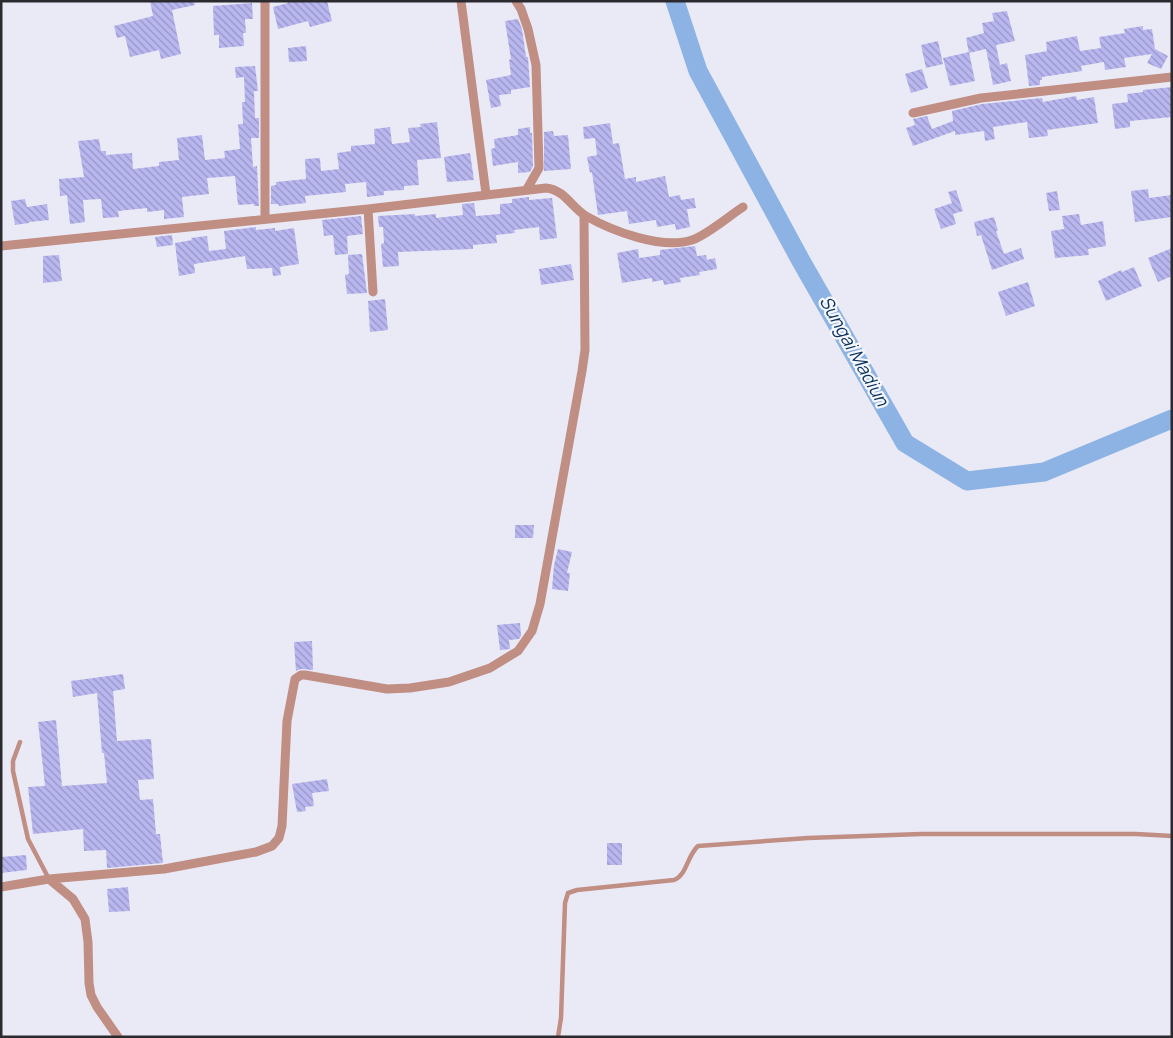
<svg xmlns="http://www.w3.org/2000/svg" width="1173" height="1038" font-family="Manrope,sans-serif">
<style>
.lines{fill:none;stroke-linecap:round;stroke-linejoin:round}
.river{stroke:#8cb3e3;stroke-width:19}
.building{fill:url(#building-back-hatch)}
.service{stroke:#c08e82;stroke-width:4.5}
.minor{stroke:#c08e82;stroke-width:9}
.labels{text-anchor:middle;stroke-width:4.5;stroke-linejoin:round;paint-order:stroke}
.water-label{font-size:18px;font-style:italic;fill:#09335e;stroke:#f7f7ff}
</style>
<defs>
<pattern id="building-back-hatch" width="6" height="6" patternUnits="userSpaceOnUse" patternTransform="scale(1.25)"><rect width="6" height="6" fill="#b9b7f0"/><path d="M-1 5l2 2M0 0l6 6M5-1l2 2" fill="none" stroke="#9795c3"/></pattern>
</defs>
<rect width="100%" height="100%" fill="#eaeaf6"/>
<g class="lines">
<path class="river" d="M675 1 698 71 801 261 905 443 967 481 1044 472 1172 419"/>
</g>
<path class="building" d="M150 1H194L195 5 172 10 181 54 161 59 159 50 130 57 125 36 117 38 114 26 153 16Z
M287 1H327L332 21 310 27 308 21 278 29 273 7 288 3Z
M252 3 253 19H245L246 33H243L244 46 219 48V35H214L213 6Z
M1007 11 1015 41 996 45 1000 65 1007 63 1011 81 993 85 986 49 969 53 966 38 984 33 982 23 994 21 992 13Z
M518 19 522 29 526 57H528L530 87 511 90V94L499 95 501 106 491 108 486 80 511 75 509 60 511 59 505 21Z
M1143 26V30L1152 29 1155 49 1168 56 1161 69 1147 63 1152 54 1124 58 1126 67 1105 70 1104 62 1081 66 1082 71 1042 77V80H1040V85L1029 86 1025 55 1047 51 1046 42 1077 36 1080 51 1101 48 1099 37 1125 33 1124 29Z
M938 41 943 64 926 68 921 45Z
M306 46 307 61 289 62 288 48Z
M969 52 975 81 950 86 943 58Z
M255 66 258 91H254L255 118H259V138H251L253 167 257 166 259 206H254V204L238 205 235 176 207 178 209 194 182 197 184 217 164 219V210L147 212V208L118 211 119 217 103 218 101 199 83 200 85 222 70 224 67 195 60 196 59 179 84 177 78 141 99 139 101 151H106V155L132 153 133 169 159 166V162L179 160 177 138 202 135 205 160 225 158 224 151 240 149 238 124H243L242 102H245L244 77 236 78 235 67Z
M922 69 928 88 911 93 905 74Z
M1172 87V117L1130 121V127L1115 129 1112 104 1128 102 1127 94 1143 92V90Z
M1076 96 1077 100 1094 97 1098 123 1047 130 1048 136 1029 138 1027 122 993 127 995 139 985 141 984 131 955 135V131L913 146 906 128 915 125 913 119 927 116 932 129 953 121 952 111 982 104 1042 98 1043 102Z
M437 122 441 158 417 160 419 185 404 186V190L384 191V195L367 197 366 182 345 184 346 192 305 196 306 203 279 206 278 204H271V186L276 185V182L306 179 305 159 320 158 321 171 339 169 337 153 351 151V146L375 144 374 129 390 127 392 144 410 142 408 128 421 127 420 124Z
M610 123 613 144 619 143 625 179 636 177V182L665 176 669 197 680 195 681 200 694 198 696 208 687 209 690 227 676 230 675 224 657 227 656 220 629 224 627 211 598 215 592 172 590 173 587 157 597 155 595 138 584 139 583 127Z
M530 127V133H532L533 166 530 172 518 173V162L493 166 491 149 495 148 494 139 518 135V129Z
M553 131 554 136 568 135 571 169 544 171V132Z
M470 153 474 180 447 182 444 157Z
M1148 189 1149 198 1172 195V217L1135 222 1131 191Z
M956 190 963 211 953 214 956 224 941 229 934 209 952 203 948 192Z
M1057 191 1060 210 1049 211 1046 193Z
M529 197V200L552 198 557 238 540 240 539 227 514 230 515 233 496 235 497 243 473 245V249L398 252 399 266 383 267 381 244 384 243 383 227H379L378 216 415 214V216L436 214V218L463 215 462 204 474 203 476 216 500 214V204L512 203V199Z
M25 199 27 207 47 204 49 220 29 222V223L15 225 11 201Z
M1079 214 1081 225 1103 221 1106 246 1088 249 1089 255 1055 258 1051 231 1064 229 1062 216Z
M361 216 363 234 347 236 348 254 335 255 333 235 324 236 322 220Z
M994 217 998 231H996L1004 254 1021 248 1024 259 992 270 981 235 977 236 974 222Z
M256 227V230L275 228V231L294 228 299 264 280 267 281 275 273 276 272 268 247 269 245 256 194 264 195 273 179 276 175 243 192 240 191 238 207 236 209 251 226 249 224 231Z
M172 235 173 245 157 247 155 237Z
M695 246 697 256 706 255 707 260 715 258 717 269 699 272 700 275 680 278 681 282 664 285 663 280 652 282V278L622 283 617 253 638 249 639 258 660 255V250Z
M1172 248V276L1158 282 1148 258Z
M362 254 367 293 347 294 345 275 349 274 348 255Z
M59 255 62 281 43 283V256Z
M571 264 574 280 541 285 539 269Z
M1134 267 1142 286 1106 301 1098 281 1121 270 1122 272Z
M1028 282 1035 306 1006 316 998 292Z
M385 299 388 330 370 332 368 301Z
M515 525H534L533 538H515Z
M558 549 572 552 567 573H570L568 591 552 589 554 565Z
M520 623 521 636 519 639 509 640 510 649 500 650 497 625Z
M312 641 313 670 301 669 296 671 294 642Z
M123 674 125 689 113 691 117 741 151 739 154 779 138 780 140 800 153 799 156 834H160L163 863 107 868 106 850 84 851 83 829 33 834 28 787 45 786 38 722 56 720 62 786 107 783 104 753H102L97 693 73 697 71 681Z
M327 779 329 791 312 793 314 806 305 807 306 811 297 812 292 784Z
M607 843H622V865H607Z
M26 855 27 870 1 873V857Z
M128 887 130 911 109 912 107 889Z"/>
<g class="lines">
<path class="service" d="M20 742 13 761V771L28 839 49 879
M558 1037 561 1018 565 903 568 893 577 890 674 880C687 875 687 856 698 846L808 838 921 834H1136L1172 836"/>
<path class="minor" d="M265 1V219
M461 1 486 194
M516 1 521 9 528 29 536 65 539 168 527 189
M913 113 981 98 1172 77
M368 209 373 292
M1 246 368 209 546 188C565 190 571 207 586 216 612 231 662 250 692 240 707 235 729 216 743 207
M49 879 73 899 85 919 88 942 89 983 91 995 97 1007 118 1037
M1 887 49 879 164 869 256 852 272 846 279 838 282 826 287 721 295 679 301 675H305L387 689 410 688 449 682 490 668 518 651 532 631 540 604 582 371 585 350 584 215"/>
</g>
<g class="labels">
<g class="water-label">
<text transform="translate(854 351) rotate(61)" y="6">Sungai Madiun</text>
</g>
</g>
<rect width="1173" height="1038" fill="none" stroke="#2b2b2f" stroke-width="5"/>
</svg>
